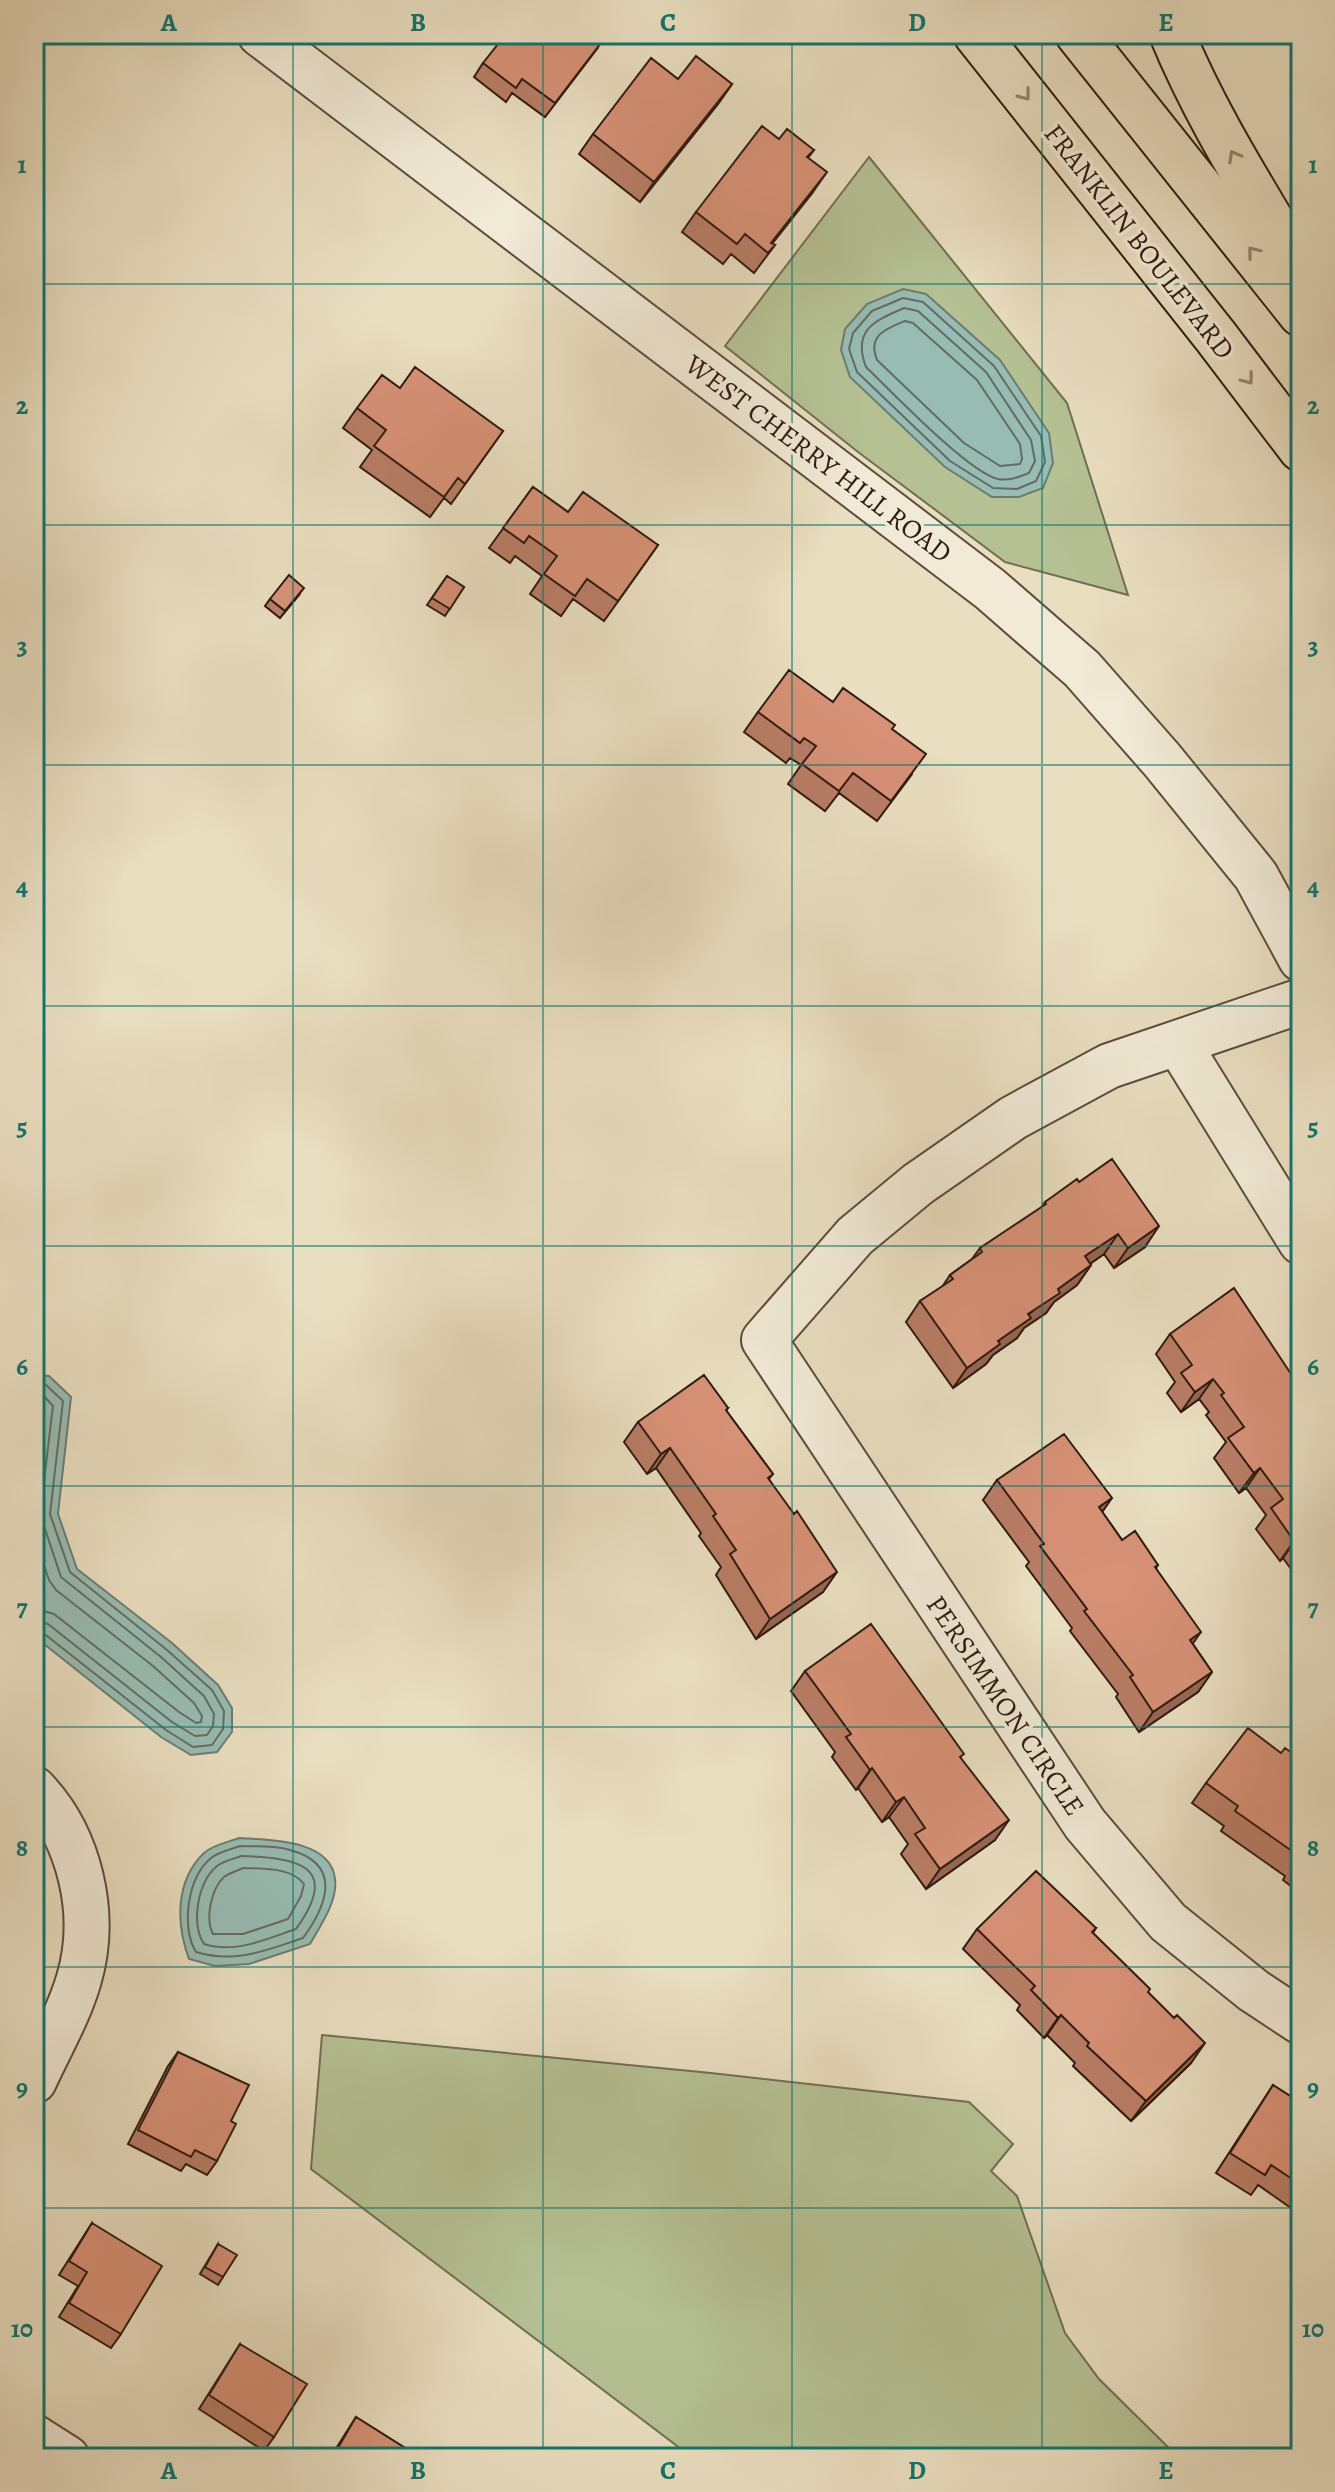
<svg xmlns="http://www.w3.org/2000/svg" width="1335" height="2492" font-family="Alegreya,serif">
<style>
.green{fill:#b5c193;stroke:#726e52;stroke-width:2}
.water{fill:#97bcb3;stroke:#6e7b72;stroke-width:2}
.lines{fill:none;stroke-linecap:round;stroke-linejoin:round}
.shore{stroke:#646b62;stroke-width:2}
.minor-casing{stroke:#5e4b3d;stroke-width:48}
.major-casing{stroke:#301a11;stroke-width:48}
.highway-casing{stroke:#301a11;stroke-width:48}
.minor{stroke:#f1ead6;stroke-width:44}
.major{stroke:#e9dec0;stroke-width:44}
.highway{stroke:#e9dec0;stroke-width:44}
.wall{fill:#b97d65;stroke:#301a11;stroke-width:2}
.shaded-wall{fill:#966653;stroke:#301a11;stroke-width:2}
.building{fill:#d79176;stroke:#301a11;stroke-width:2}
.oneway{stroke:#968671}
.grid{fill:none;stroke:#0f766e;stroke-width:2;stroke-opacity:0.55}
.labels{text-anchor:middle;stroke-width:7;stroke-linejoin:round;paint-order:stroke}
.street-label{font-size:28px;fill:#301a11;stroke:#f1ead6}
.neatline{fill:none;stroke:#0f766e;stroke-width:3}
.grid-label{font-size:26px;text-anchor:middle;font-weight:bold;fill:#0f766e}
</style>
<rect width="100%" height="100%" fill="#e9dec0"/>
<filter id="stains"><feTurbulence type="fractalNoise" baseFrequency=".0025" numOctaves="4"/><feColorMatrix values="0 0 0 0 .2 0 0 0 0 .09 0 0 0 0 .02 0 0 0 .5 -.17"/></filter>
<radialGradient id="worn" r=".72"><stop offset=".6" stop-color="#630" stop-opacity="0"/><stop offset="1" stop-color="#630" stop-opacity=".3"/></radialGradient>
<path class="green" d="M869 157 1067 403 1128 595 1005 562 858 452 725 346Z
M322 2035 711 2073 969 2102 1013 2144 991 2171 1017 2196 1065 2333 1099 2379 1179 2458H693L311 2169Z"/>
<path class="water" d="M903 289 926 294 1000 360 1049 433 1053 463 1043 488 1019 497H992L945 467 850 377 841 350 845 329 867 304Z
M34 1375 49 1376 71 1397 58 1514 77 1569 172 1643 218 1685 232 1708V1732L217 1752 191 1755 161 1737 34 1636Z
M239 1838C268 1840 331 1839 335 1879 338 1901 320 1926 310 1944L249 1964 215 1966 189 1959C176 1924 175 1881 204 1853 212 1845 229 1842 239 1838Z"/>
<g class="lines">
<path class="shore" d="M903 298 923 302 994 366 1041 436 1045 462 1036 481 1017 489 993 488 950 461 857 372 849 349 853 333 872 311Z
M904 308 918 311 986 372 1031 440 1035 461 1029 473C1019 477 1009 481 998 479 969 473 891 391 866 367 852 330 874 321 904 308Z
M905 321 913 323 977 380 1020 444 1022 459 1020 464 1000 466 964 443 877 360C867 336 885 329 905 321Z
M34 1383 46 1385 63 1401 50 1514 70 1572 167 1650 212 1690 224 1711 223 1729 212 1745 193 1747 166 1730 42 1632 34 1630
M34 1393 42 1394 53 1406 40 1514 61 1577 161 1657 204 1696 214 1714 213 1726 207 1735 195 1736 172 1722 48 1624 34 1620
M34 1536 49 1580 56 1590 153 1666 194 1703 202 1716 201 1722 196 1723 179 1712 54 1614 34 1608
M240 1846C256 1847 275 1845 290 1850 342 1864 328 1904 303 1938 267 1950 235 1964 196 1952 181 1928 187 1878 211 1858 218 1852 232 1849 240 1846Z
M241 1856C297 1858 342 1865 296 1929 266 1939 236 1954 204 1944 191 1924 197 1883 217 1866 223 1861 234 1859 241 1856Z
M243 1868C263 1869 291 1867 304 1884L301 1896 288 1919 243 1934H213C205 1919 211 1889 224 1877 229 1873 237 1871 243 1868Z"/>
<g class="minor-casing">
<path id="minor" d="M260 34 990 589 1082 669 1162 760 1256 876 1301 959
M1301 1001 1109 1066 1013 1118 918 1184 855 1236 764 1340 1085 1824 1168 1922 1254 1991 1301 2022
M1178 1043 1301 1242
M34 1789C80 1837 98 1914 79 1979 69 2014 49 2048 34 2081
M34 2437 67 2458"/>
</g>
<g class="major-casing">
<path id="major" d="M976 34 1216 337 1301 449
M1078 34 1301 314"/>
</g>
<g class="highway-casing">
<path id="highway" d="M1172 34C1206 117 1256 194 1301 271"/>
</g>
<use href="#minor" class="minor"/>
<use href="#major" class="major"/>
<use href="#highway" class="highway"/>
</g>
<path class="wall" d="M597 49 545 117 512 93 506 102 474 77 483 63Z
M678 79 732 84 718 104 640 202 579 154 593 134Z
M779 139 814 150 808 158 813 192 772 244 775 245 754 273 731 254 723 264 682 232 696 212Z
M400 388 503 431 451 504 444 498 430 517 360 467 372 450 343 428 357 408Z
M533 487 568 512 658 545 604 621 573 599 561 616 530 594 542 576 515 556 510 563 489 548Z
M447 576 464 587 445 616 427 605Z
M299 595 280 618 265 606 270 599Z
M833 702 892 729 912 774 877 821 839 793 825 811 788 784 801 765 790 758 786 763 744 732 758 712Z
M1079 1182 1145 1247 1114 1268 1104 1254 1090 1264 1091 1265 1077 1285 1054 1302 1046 1313 1024 1328 1017 1338 993 1355 986 1364 953 1388 906 1322 920 1301 942 1287 950 1275 972 1259 980 1248 1041 1208 1045 1202Z
M1170 1334 1298 1393 1301 1397V1583L1283 1558 1280 1561 1256 1529 1266 1515 1246 1488 1239 1493 1214 1458 1226 1442 1206 1415 1209 1412 1199 1399 1181 1412 1167 1393 1175 1382 1156 1354Z
M728 1408 726 1411 773 1474 769 1479 823 1592 756 1639 716 1575 721 1567 699 1536 701 1533 656 1468 647 1474 624 1442 638 1422Z
M997 1480 1102 1512 1122 1540 1158 1565 1156 1568 1193 1644 1212 1672 1198 1692 1139 1732 1116 1697 1118 1694 1070 1631 1072 1628 1026 1566 1029 1562 983 1500Z
M805 1671 961 1758 995 1840 926 1889 901 1854 908 1844 889 1817 882 1822 858 1788 856 1790 832 1757 835 1752 791 1691Z
M1281 1753 1301 1759V1894L1283 1880 1285 1876 1221 1831 1224 1826 1192 1803 1206 1783Z
M1096 1928 1093 1933 1148 1992 1191 2063 1131 2121 1073 2066 1075 2063 1047 2035 1044 2038 1017 2010 1020 2005 963 1949 977 1929Z
M178 2052 231 2121 217 2161 207 2175 186 2164 181 2171 128 2144 168 2066Z
M1273 2085 1301 2103V2215L1258 2185 1251 2195 1216 2173Z
M92 2223 121 2334 111 2348 59 2317 78 2286 59 2275Z
M218 2244 223 2277 218 2285 200 2274Z
M240 2344 274 2437 264 2451 199 2409Z
M356 2417 421 2458H330Z"/>
<path class="shaded-wall" d="M732 84 718 104 640 202 654 182Z
M827 172 813 192 766 251 771 243Z
M1159 1226 1145 1247 1114 1268 1128 1248Z
M1118 1234 1104 1254 1071 1277 1085 1256Z
M1091 1265 1077 1285 1054 1302 1046 1313 1024 1328 1017 1338 993 1355 986 1364 953 1388 967 1368 998 1341 1058 1289Z
M1213 1379 1199 1399 1181 1412 1195 1392Z
M670 1448 656 1468 647 1474 661 1454Z
M1260 1468 1246 1488 1239 1493 1254 1473Z
M1112 1498 1098 1518 1099 1507Z
M1297 1538 1283 1558 1280 1561 1294 1541Z
M837 1572 823 1592 756 1639 770 1619Z
M1201 1632 1187 1652 1190 1640Z
M1212 1672 1198 1692 1139 1732 1153 1712Z
M872 1768 858 1788 856 1790 870 1770Z
M904 1797 889 1817 882 1822 896 1802Z
M1009 1820 995 1840 926 1889 940 1869Z
M1061 2015 1047 2035 1044 2038 1058 2018Z
M1205 2043 1191 2063 1131 2121 1146 2101Z"/>
<path class="building" d="M506 34H606L607 35 555 103 522 79 516 88 483 63Z
M696 56 732 84 654 182 593 134 651 58 678 79Z
M762 126 779 139 787 129 814 150 807 157 827 172 771 243 775 245 768 253 745 234 737 244 696 212Z
M415 367 503 431 465 484 458 478 444 497 374 446 386 430 357 408 382 375 400 388Z
M533 487 568 512 583 492 658 545 618 601 587 579 575 596 544 574 557 556 529 536 524 543 503 528Z
M289 575 304 588 285 611 270 599Z
M447 576 464 587 450 609 432 598Z
M789 670 833 702 843 688 895 725 892 729 926 754 891 801 853 773 839 791 802 764 816 746 804 738 800 743 758 712Z
M1112 1159 1159 1226 1128 1248 1118 1234 1085 1256 1091 1265 1058 1289 1060 1293 1028 1314 1031 1318 998 1341 1000 1344 967 1368 920 1301 953 1279 950 1275 982 1252 980 1248 1046 1204 1045 1202 1077 1179 1079 1182Z
M1234 1288 1301 1389 1297 1392 1301 1397V1544L1297 1538 1294 1541 1271 1508 1283 1499 1260 1468 1254 1473 1228 1438 1244 1427 1221 1395 1224 1393 1213 1379 1195 1392 1181 1373 1192 1365 1170 1334Z
M704 1375 728 1408 726 1410 773 1474 768 1478 794 1514 797 1511 837 1572 770 1619 730 1554 736 1550 713 1516 716 1514 670 1448 661 1454 638 1422Z
M1064 1434 1112 1498 1099 1507 1122 1540 1135 1531 1158 1565 1155 1567 1201 1632 1190 1640 1212 1672 1153 1712 1130 1677 1133 1675 1084 1611 1087 1609 1040 1546 1044 1544 997 1480Z
M871 1624 964 1754 960 1757 1009 1820 940 1869 915 1834 925 1828 904 1797 896 1802 872 1768 870 1770 846 1737 851 1734 805 1671Z
M1248 1728 1281 1753 1285 1748 1301 1759V1863L1297 1859 1299 1856 1235 1811 1238 1806 1206 1783Z
M1036 1871 1096 1928 1092 1932 1150 1989 1148 1992 1174 2018 1177 2015 1205 2043 1146 2101 1087 2046 1089 2043 1061 2015 1058 2018 1031 1990 1035 1986 977 1929Z
M178 2052 249 2085 231 2121 236 2124 217 2161 195 2150 191 2157 138 2130Z
M1273 2085 1301 2103V2185L1271 2165 1265 2175 1230 2153Z
M92 2223 162 2266 121 2334 69 2303 87 2272 69 2261Z
M218 2244 237 2255 223 2277 205 2267Z
M240 2344 307 2384 274 2437 209 2395Z
M356 2417 421 2458H332Z"/>
<defs><path id="oneway-chevron" d="M-2-3.5L2.5 0L-2 3.5" fill="none" stroke-width="1.6" stroke-linecap="round" stroke-linejoin="round" transform="scale(2)"/></defs>
<g class="oneway">
<use href="#oneway-chevron" transform="translate(1025 95) rotate(52)"/>
<use href="#oneway-chevron" transform="translate(1234 156) rotate(-119)"/>
<use href="#oneway-chevron" transform="translate(1253 252) rotate(-129)"/>
<use href="#oneway-chevron" transform="translate(1248 379) rotate(53)"/>
</g>
<path class="grid" d="M293 34V2458M543 34V2458M792 34V2458M1042 34V2458M34 284H1301M34 525H1301M34 765H1301M34 1006H1301M34 1246H1301M34 1486H1301M34 1727H1301M34 1967H1301M34 2208H1301"/>
<g class="labels">
<g class="street-label">
<text transform="translate(1140 241) rotate(52)" y="10">FRANKLIN BOULEVARD</text>
<text transform="translate(819 458) rotate(37)" y="10">WEST CHERRY HILL ROAD</text>
<text transform="translate(1006 1705) rotate(56)" y="10">PERSIMMON CIRCLE</text>
</g>
</g>
<rect width="1335" height="2492" fill="none" stroke="#e9dec0" stroke-width="88"/>
<rect x="44" y="44" width="1247" height="2404" class="neatline"/>
<g class="grid-label">
<text x="169" y="31">A</text>
<text x="418" y="31">B</text>
<text x="668" y="31">C</text>
<text x="917" y="31">D</text>
<text x="1166" y="31">E</text>
<text x="22" y="173">1</text>
<text x="1313" y="173">1</text>
<text x="22" y="414">2</text>
<text x="1313" y="414">2</text>
<text x="22" y="654">3</text>
<text x="1313" y="654">3</text>
<text x="22" y="895">4</text>
<text x="1313" y="895">4</text>
<text x="22" y="1135">5</text>
<text x="1313" y="1135">5</text>
<text x="22" y="1375">6</text>
<text x="1313" y="1375">6</text>
<text x="22" y="1616">7</text>
<text x="1313" y="1616">7</text>
<text x="22" y="1856">8</text>
<text x="1313" y="1856">8</text>
<text x="22" y="2096">9</text>
<text x="1313" y="2096">9</text>
<text x="22" y="2337">10</text>
<text x="1313" y="2337">10</text>
<text x="169" y="2479">A</text>
<text x="418" y="2479">B</text>
<text x="668" y="2479">C</text>
<text x="917" y="2479">D</text>
<text x="1166" y="2479">E</text>
</g>
<rect width="100%" height="100%" filter="url(#stains)"/>
<rect width="100%" height="100%" fill="url(#worn)"/>
</svg>
